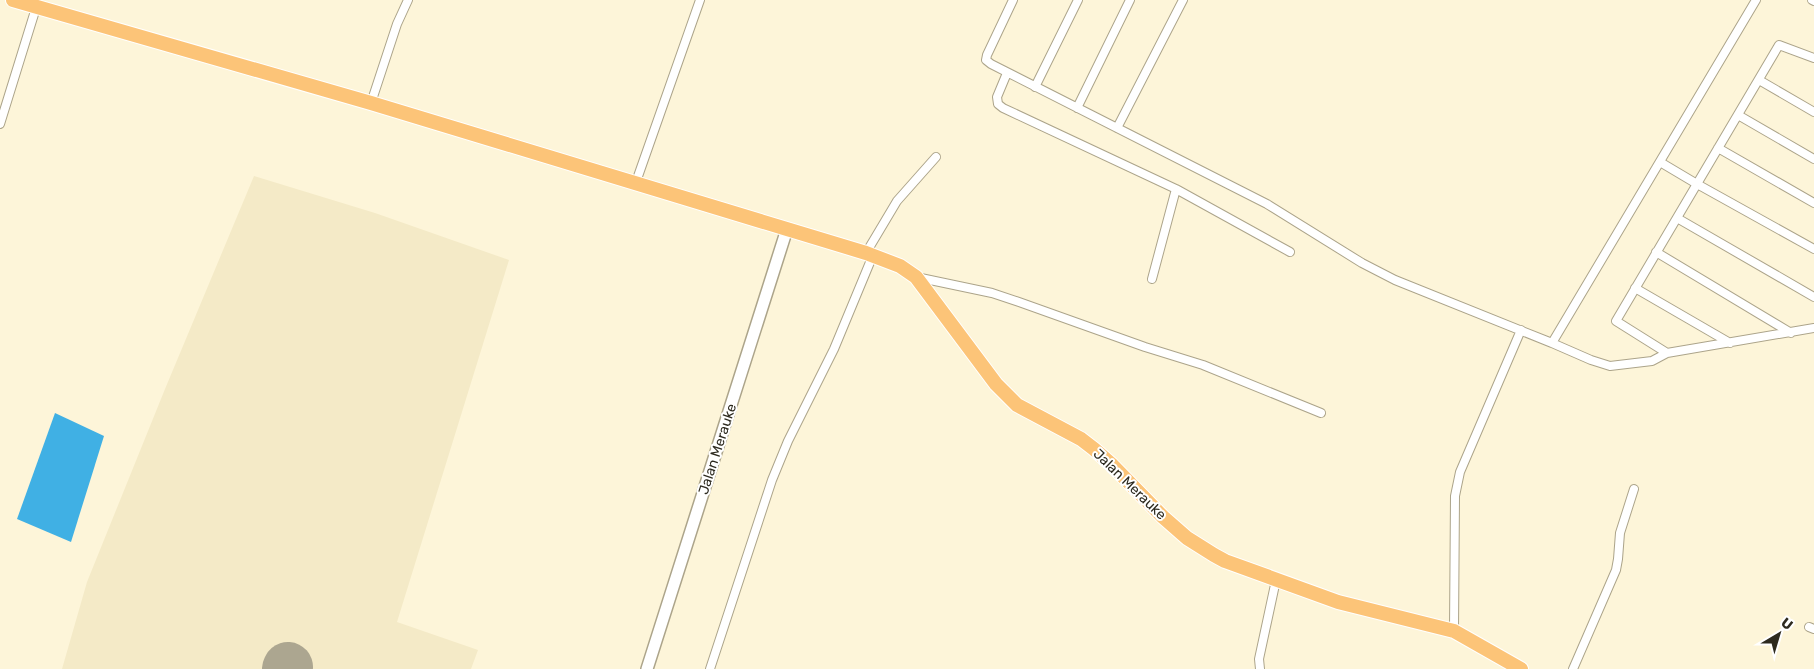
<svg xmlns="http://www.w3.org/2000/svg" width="1814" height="669" font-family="Rubik,sans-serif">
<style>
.built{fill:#f4eac7}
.water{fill:#40b0e4}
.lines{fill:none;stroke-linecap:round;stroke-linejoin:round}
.runway{stroke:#aca690;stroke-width:50}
.street-casing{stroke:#aca48a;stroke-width:10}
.secondary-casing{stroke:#aca48a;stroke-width:14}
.highway-casing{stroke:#fff;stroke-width:16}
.street{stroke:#fff;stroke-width:8}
.secondary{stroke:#fff;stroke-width:11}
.highway{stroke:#fcc478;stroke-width:14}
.labels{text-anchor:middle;stroke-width:4;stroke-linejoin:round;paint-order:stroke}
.street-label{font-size:14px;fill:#2d2a1f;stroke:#fff}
</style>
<rect width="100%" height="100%" fill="#fdf5d9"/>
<path class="built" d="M254 176 375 213 509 260 397 622 478 650 471 669H62L87 582 165 389Z"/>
<path class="water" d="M55 413 104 436 71 542 17 519Z"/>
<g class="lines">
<path class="runway" d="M287 669 288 667"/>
<g class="street-casing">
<path id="street" d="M1013 0 987 55 986 60 991 64 1267 204 1362 263 1395 280 1552 343 1591 360 1610 366 1652 361 1667 353 1814 328
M1812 0 1814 1
M1007 73 997 97 998 104 1003 108 1176 189 1290 252
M1759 80 1814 112
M1035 87 1078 0
M371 103 397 24 408 0
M1077 108 1130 0
M1738 115 1814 159
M0 124 35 11
M1117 128 1183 0
M1718 148 1814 203
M1660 162 1697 184 1814 249
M636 182 700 0
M1677 218 1814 297
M1656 252 1791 333
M866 253 897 201 936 157
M916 277 992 293 1019 302 1145 347 1203 365 1321 413
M1152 279 1176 189
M1635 288 1730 343
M1552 343 1756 0
M1667 353 1616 321 1779 45 1814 58
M1809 627 1814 629
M1454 631 1455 496 1460 472 1521 330
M710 669 772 480 788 441 834 349 873 255
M1260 669 1259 659 1276 580
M1573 669 1616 570 1618 559 1620 533 1634 489"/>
</g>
<g class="secondary-casing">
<path id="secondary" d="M647 669 787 229"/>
</g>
<g class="highway-casing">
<path id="highway" d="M13 0 371 103 866 253 900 266 916 277 996 384 1017 405 1081 439 1094 449 1111 464 1163 517 1187 538 1214 555 1225 561 1338 602 1454 631 1521 669"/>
</g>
<use href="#street" class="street"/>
<use href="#secondary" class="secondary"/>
<use href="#highway" class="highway"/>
</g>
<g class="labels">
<g class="street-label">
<text transform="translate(717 449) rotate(-72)" y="5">Jalan Merauke</text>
<text transform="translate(1130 484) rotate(44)" y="5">Jalan Merauke</text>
</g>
</g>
<g transform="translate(1779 634) rotate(38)" stroke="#ffffff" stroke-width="4" paint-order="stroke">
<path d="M0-4L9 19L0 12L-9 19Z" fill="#2d2a1f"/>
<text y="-8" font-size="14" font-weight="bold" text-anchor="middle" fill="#2d2a1f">U</text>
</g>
</svg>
